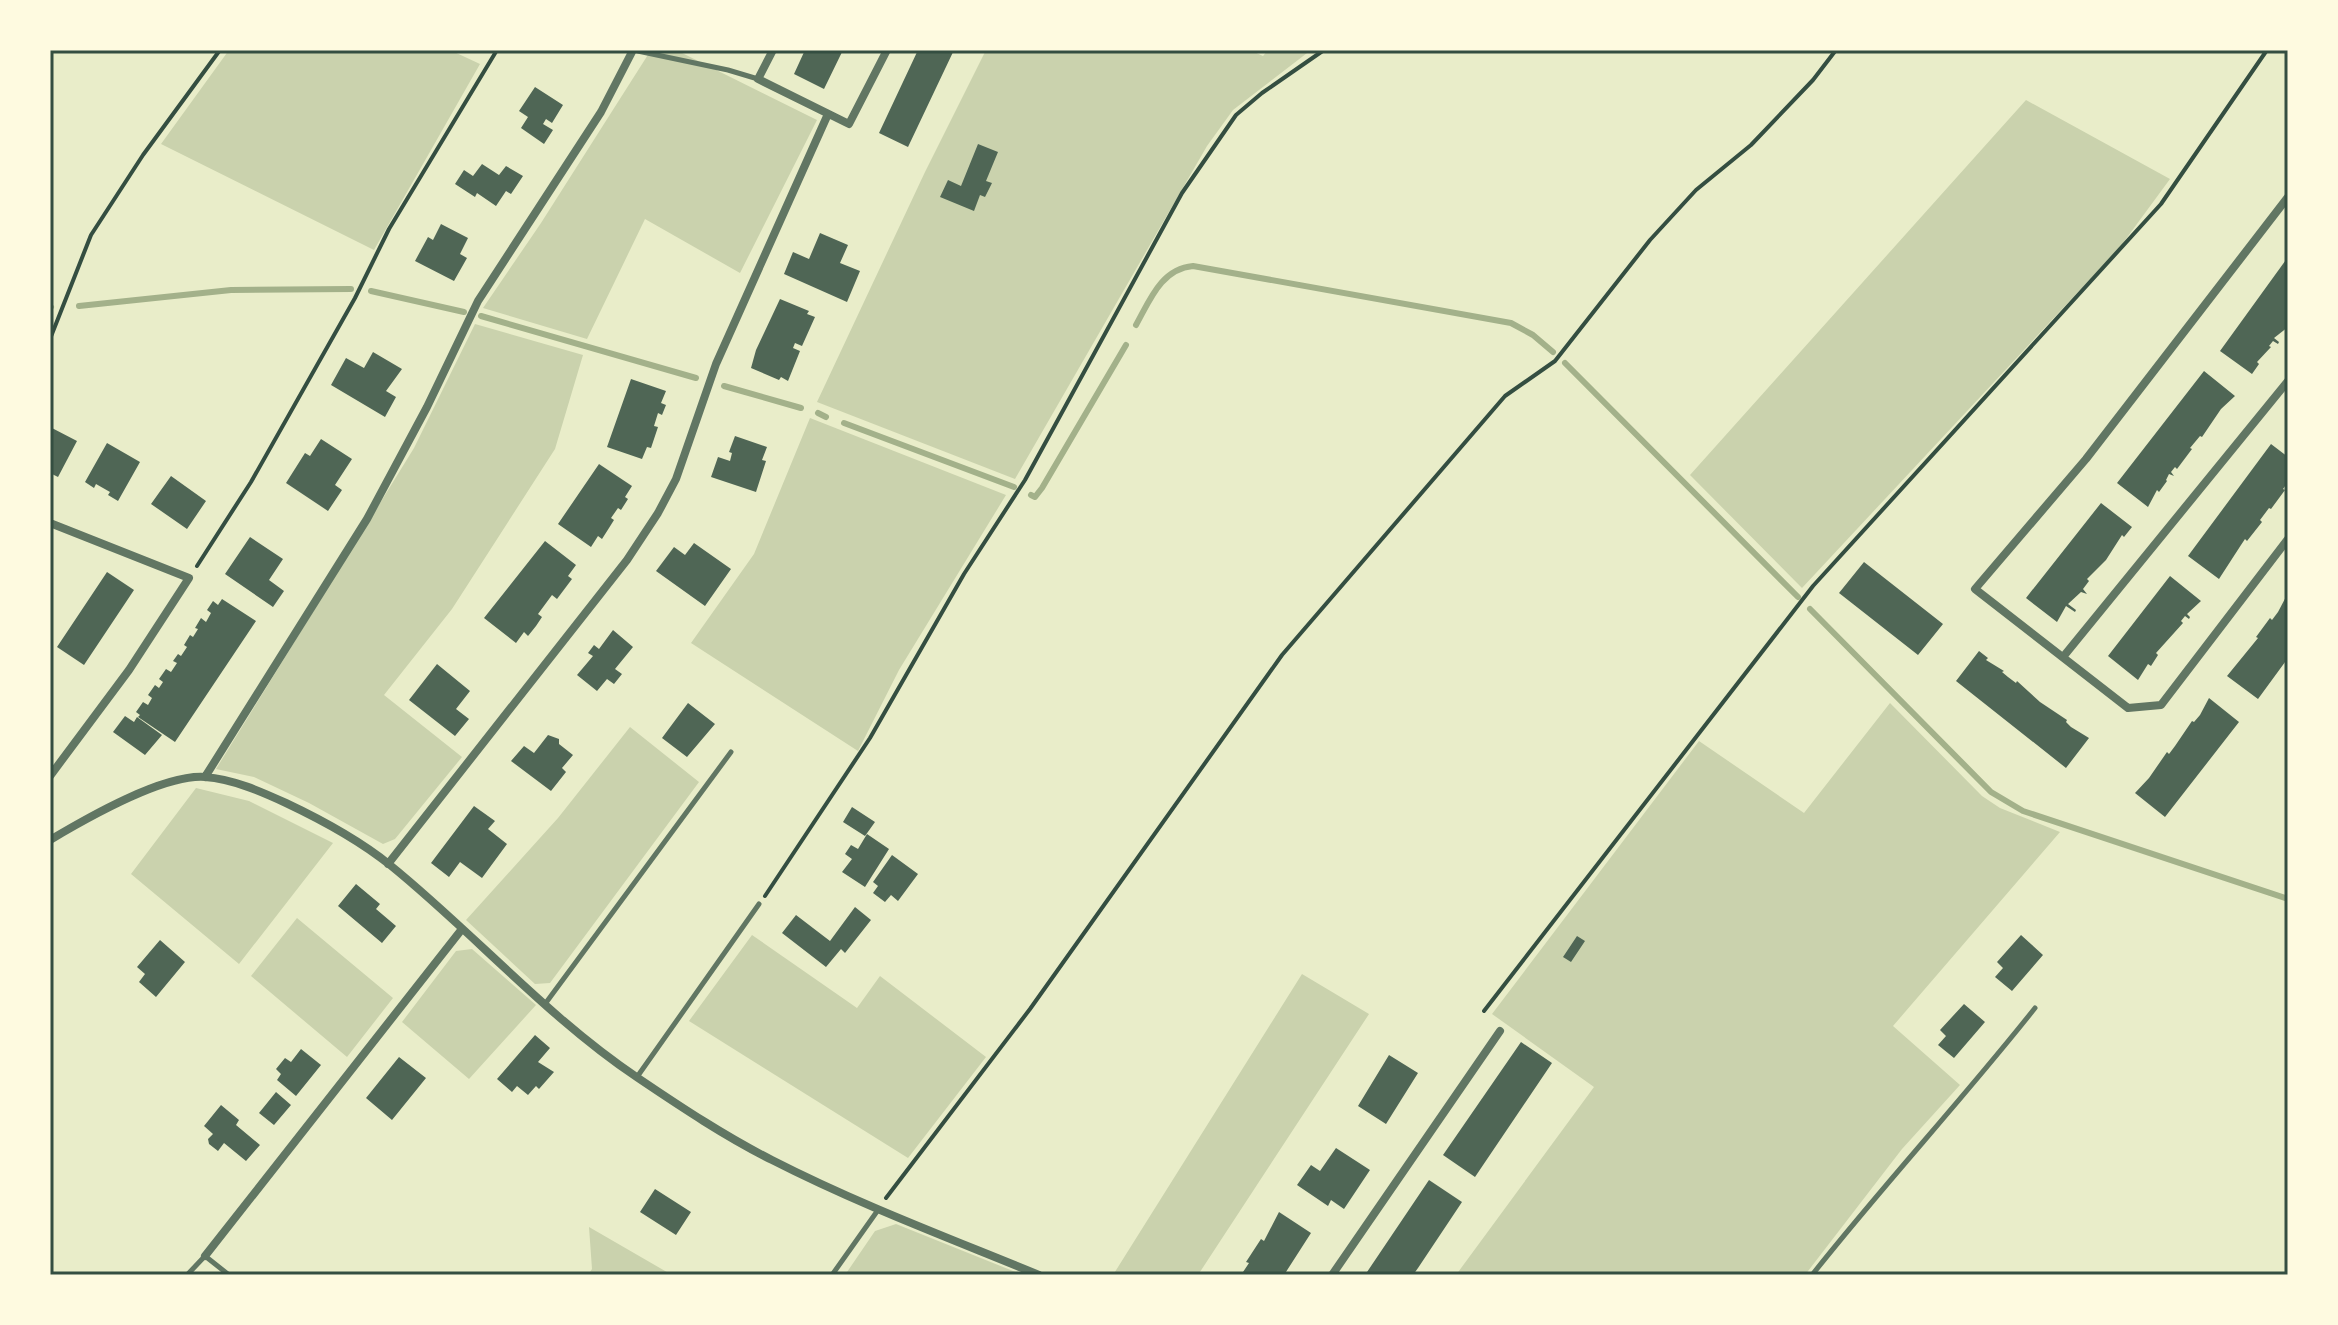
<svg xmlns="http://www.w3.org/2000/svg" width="2338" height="1325" font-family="Ubuntu,sans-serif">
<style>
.green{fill:#cad2ad}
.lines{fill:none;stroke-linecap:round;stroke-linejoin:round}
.stream{stroke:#a3b18a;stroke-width:6}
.building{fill:#4f6655}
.path{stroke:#344e41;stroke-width:4}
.service{stroke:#617663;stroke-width:5}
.minor{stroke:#617663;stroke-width:8}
.neatline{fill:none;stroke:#344e41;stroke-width:3}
</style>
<rect width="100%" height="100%" fill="#e9edc9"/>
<path class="green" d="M229 50H450L480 64 374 250 161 144Z
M651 50H676L817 120 740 273 645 219 587 339 483 308 541 223Z
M986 50H1250L1263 56 1268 50H1311L1233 110 1207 146 1015 479 817 402 925 172Z
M2026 100 2170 179 2120 247 1802 588 1690 475Z
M475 324 583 355 555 449 452 609 384 695 462 757 395 839 383 844 309 803 254 777 216 769 414 448Z
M810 418 1006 495 899 670 858 751 691 643 754 554Z
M1890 703 1982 796 2000 808 2060 832 1893 1026 1960 1085 1902 1149 1805 1275H1456L1594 1087 1492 1014 1699 741 1804 813Z
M630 727 699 782 550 983 535 984 466 920 558 818Z
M196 788 249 801 333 843 239 964 131 874Z
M297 918 393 998 347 1057 251 976Z
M752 935 857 1008 880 976 986 1057 908 1158 689 1021Z
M472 949 536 1005 469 1079 402 1022 456 951Z
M1302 974 1369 1014 1198 1275H1113Z
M896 1224 1023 1275H845L875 1231Z
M589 1227 672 1275H588L592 1269Z"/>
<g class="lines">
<path class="stream" d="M371 291 464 312
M79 306 231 290 351 289
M50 308 51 307
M481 316 696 378
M1136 325C1150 300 1161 269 1193 266L1511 323 1533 335 1553 352
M1565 363 1798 597
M724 386 801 408
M818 413 826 417
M844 423 1014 487
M1031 495 1035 497 1042 488 1126 345
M1810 609 1991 792 2023 811 2288 899"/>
</g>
<path class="building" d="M805 50H843L824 89 794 74Z
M918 50H954L908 147 879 133Z
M535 87 563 105 552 123 546 119 543 124 553 130 544 144 521 128 528 117 519 111Z
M978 144 998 152 986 181 992 183 985 197 980 195 974 211 940 197 948 180 961 186Z
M482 164 499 175 506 166 523 176 511 194 506 191 496 206 477 193 475 197 455 184 464 170 473 176Z
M441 224 468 238 460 254 467 258 454 281 415 261 428 237 433 240Z
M820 233 848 245 840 263 860 271 847 302 784 274 793 252 809 259Z
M2288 257V327L2274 338 2279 342 2278 344 2273 341 2269 346 2271 347 2257 362 2259 364 2252 374 2220 351Z
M780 299 809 311 807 314 815 317 802 346 795 343 793 348 800 351 788 381 781 377 779 380 751 368 756 350Z
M373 352 402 369 386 391 396 397 385 417 331 385 346 358 364 368Z
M2204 371 2235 396 2221 409 2202 437 2200 436 2190 448 2192 449 2177 469 2175 467 2171 472 2174 476 2169 474 2166 480 2167 481 2159 492 2157 490 2148 507 2117 483Z
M631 379 666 391 661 403 666 405 662 415 658 413 654 426 658 427 651 448 647 447 642 459 607 447Z
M50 427 77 441 58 477 50 473Z
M735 436 767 447 762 460 766 461 756 492 711 477 718 457 730 461 732 453 729 452Z
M321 439 352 459 335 485 342 490 328 511 286 483 305 453 310 456Z
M107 443 140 462 118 501 108 495 110 492 96 484 94 488 85 482Z
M2271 444 2288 457V482L2283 489 2285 490 2271 509 2269 508 2260 520 2262 522 2247 541 2245 539 2241 545 2219 579 2188 556Z
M599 464 632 486 625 497 628 499 621 510 618 508 611 518 614 520 609 528 602 539 598 536 591 547 558 524Z
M171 476 206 501 187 529 151 504Z
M2101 503 2132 527 2124 537 2122 535 2106 560 2087 579 2089 581 2083 589 2087 594 2081 592 2068 604 2076 610 2075 612 2066 606 2057 622 2026 598Z
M250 537 283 559 269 580 284 591 273 607 225 574Z
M545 541 576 565 568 576 572 579 557 599 552 595 538 614 542 617 536 626 528 636 524 632 516 643 484 618Z
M694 543 731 569 705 606 656 571 674 547 685 555Z
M1864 562 1943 624 1918 655 1839 593Z
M107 572 134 590 84 665 57 647Z
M2170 576 2201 601 2187 614 2190 617 2189 619 2185 616 2181 621 2183 623 2156 653 2158 655 2151 666 2148 664 2138 680 2108 656Z
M2288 593V658L2258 699 2227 676 2258 638 2256 637 2270 618 2272 620 2278 612Z
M222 599 256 621 175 742 138 717 140 715 136 712 143 702 148 705 152 698 148 695 155 685 159 688 163 682 159 679 166 669 171 672 177 663 173 661 178 654 181 656 187 647 184 645 190 635 193 637 198 629 195 628 201 618 206 622 211 613 207 610 213 601 218 605Z
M613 630 633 647 615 669 622 674 614 684 607 679 597 691 577 675 593 656 588 653 594 645 599 649Z
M1979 651 1988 658 1986 660 2004 671 2002 672 2008 677 2016 683 2017 681 2040 702 2067 720 2066 722 2071 727 2089 738 2066 768 1956 681Z
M437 664 470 691 456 709 469 719 455 736 409 700Z
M2209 698 2239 722 2165 817 2135 793 2149 778 2167 752 2169 754 2175 746 2192 721 2194 722 2200 715Z
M688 703 715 724 687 757 662 738Z
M125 716 134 722 137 717 162 735 145 755 113 732Z
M548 735 559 739V744L573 755 562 768 566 772 551 791 511 761 524 746 534 753Z
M474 806 495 821 488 829 507 844 482 878 460 862 449 877 431 863Z
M852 807 875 822 865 836 843 822Z
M867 834 889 849 865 887 842 872 852 859 845 854 851 845 858 849Z
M892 855 918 874 898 901 891 895 885 902 873 893 878 886 873 882Z
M356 884 380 904 376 909 396 926 382 943 338 906Z
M855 907 871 920 845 953 841 949 826 967 782 933 796 915 830 941Z
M2021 935 2043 955 2012 991 1995 977 2003 968 1997 962Z
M1577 936 1585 941 1571 962 1563 957Z
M160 940 185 962 156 997 139 982 145 974 137 967Z
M1964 1004 1985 1022 1954 1058 1938 1045 1946 1036 1940 1030Z
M535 1035 550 1048 538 1062 554 1072 539 1089 536 1086 528 1095 517 1086 512 1092 497 1079Z
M1521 1042 1552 1063 1475 1177 1443 1155Z
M301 1049 321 1065 296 1096 277 1080 281 1074 276 1069 285 1058 291 1062Z
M1389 1055 1418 1073 1386 1124 1358 1106Z
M399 1057 426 1078 392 1120 366 1098Z
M276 1092 291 1105 274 1125 259 1113Z
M221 1105 239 1120 236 1125 260 1145 246 1161 224 1143 218 1151 209 1144 208 1139 213 1134 204 1126Z
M1336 1148 1370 1170 1344 1209 1331 1200 1328 1206 1297 1185 1311 1165 1320 1171Z
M1429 1180 1462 1202 1418 1268 1413 1275H1365Z
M655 1189 691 1212 676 1235 640 1212Z
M1279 1212 1311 1233 1284 1275H1241L1249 1263 1246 1262 1261 1239 1264 1241Z"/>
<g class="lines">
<path class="path" d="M50 339 91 235 143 155 220 50
M197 566 251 482 355 298 389 229 497 50
M765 896 870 738 964 574 1025 480 1182 193 1236 115 1262 93 1324 50
M1484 1011 1813 586 2161 204 2267 50
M886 1198 1030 1009 1282 655 1505 396 1555 361 1650 240 1696 190 1751 145 1813 80 1836 50"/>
<path class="service" d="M633 50 728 70 758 79
M545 1004 731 752
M637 1077 759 904
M187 1275 205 1256 229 1275
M832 1275 878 1210
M1812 1275C1884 1184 1963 1099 2035 1008"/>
<path class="minor" d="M773 50 758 79 849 124 887 50
M2288 197 2086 459 1975 589 2128 708 2161 705 2288 539
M50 523 189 578 129 670 50 776
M2063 657 2288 381
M205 777 367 519 427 407 478 301 601 112 633 50
M50 840C87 818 163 774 205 777 233 779 262 792 286 803 322 820 359 840 390 865 474 933 547 1017 638 1078 681 1107 726 1137 772 1160 858 1204 949 1238 1039 1275
M388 864 627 560 658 513 676 479 716 364 828 114
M205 1256 462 929
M1332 1275 1500 1031"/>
</g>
<rect width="2338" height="1325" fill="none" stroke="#fefae0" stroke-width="104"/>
<rect x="52" y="52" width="2234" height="1221" class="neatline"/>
</svg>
